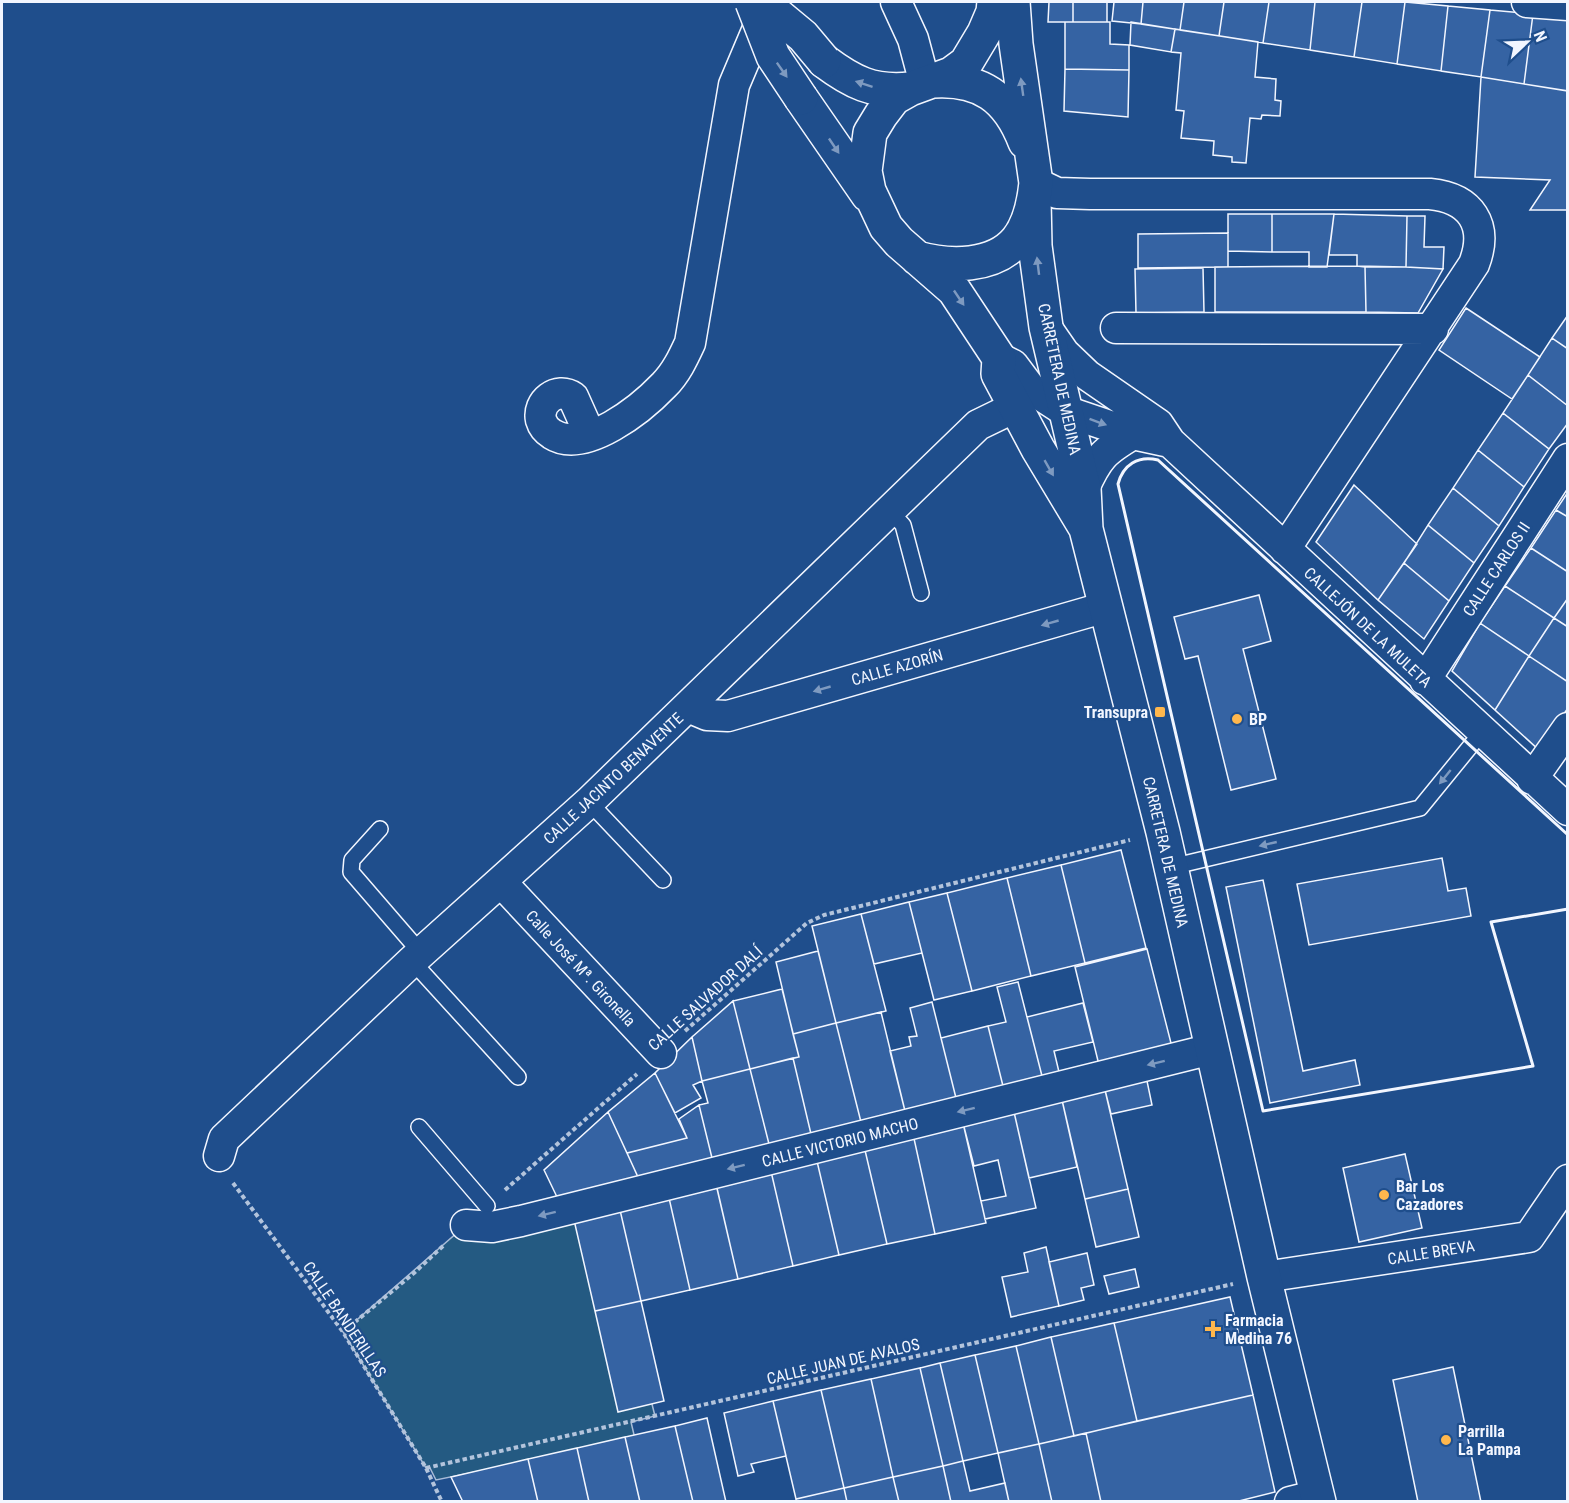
<svg xmlns="http://www.w3.org/2000/svg" width="1569" height="1503" font-family="'Roboto Condensed',sans-serif">
<style>
.green{fill:#245a82;stroke:#a8bbd7;stroke-width:1.5}
.building{fill:#3563a3;stroke:#f2f6ff;stroke-width:1.5}
.lines{fill:none;stroke-linecap:round;stroke-linejoin:round}
.lane-casing{stroke:#f2f6ff;stroke-width:18}
.street-casing{stroke:#f2f6ff;stroke-width:33}
.secondary-casing{stroke:#f2f6ff;stroke-width:36}
.path{stroke:#b3c4dc;stroke-width:4;stroke-dasharray:4.5 3;stroke-linecap:butt}
.lane{stroke:#1f4e8c;stroke-width:15}
.street{stroke:#1f4e8c;stroke-width:30}
.secondary{stroke:#1f4e8c;stroke-width:33}
.secondary-bridge-casing{stroke:#f2f6ff;stroke-width:36;stroke-linecap:butt}
.secondary-bridge{stroke:#1f4e8c;stroke-width:33}
.wall{stroke:#f2f6ff;stroke-width:3}
.oneway{fill:#7e9ac0}
.poi-dot{fill:#ffb74d;stroke:#1f4e8c;stroke-width:2}
.labels{text-anchor:middle;stroke-width:4.5;stroke-linejoin:round;paint-order:stroke}
.street-label{font-size:16px;fill:#f2f6ff;stroke:#1f4e8c}
.poi-label{font-size:16px;font-weight:bold;fill:#f2f6ff;stroke:#1f4e8c;text-anchor:start}
</style>
<rect width="100%" height="100%" fill="#1f4e8c"/>
<path class="green" d="M601 1201 655 1416 631 1422 635 1439 436 1480 430 1468H426L343 1332 466 1225Z"/>
<path class="building" d="M1049 2H1073V22H1048Z
M1073 2H1107V22H1073Z
M1114 2H1143L1141 24 1112 21Z
M1143 2H1184L1180 30 1141 24Z
M1184 2H1224L1219 36 1180 30Z
M1224 2H1269L1263 43 1219 36Z
M1269 2H1315L1310 50 1263 43Z
M1315 2H1362L1354 57 1310 50Z
M1362 2H1405L1397 64 1354 57Z
M1405 2 1448 6 1441 71 1397 64Z
M1448 6 1490 10 1481 77 1441 71Z
M1490 10 1533 14 1524 84 1481 77Z
M1533 14 1568 18V91L1524 84Z
M1065 22H1110V44L1129 45V70L1065 69Z
M1131 22 1175 29 1171 52 1130 45Z
M1175 29 1258 42 1255 77 1276 79 1275 100 1281 101 1280 116 1262 115 1261 119 1250 118 1246 163 1232 162V157L1213 155 1214 141 1181 138 1184 111 1176 110 1181 53 1171 52Z
M1065 69 1129 70 1128 117 1064 111Z
M1481 77 1568 91V210H1530L1550 180 1475 177Z
M1228 214H1272V252L1228 251Z
M1272 214H1334L1327 267H1309V252H1272Z
M1334 214 1407 216 1406 267 1357 266V255H1329Z
M1407 216H1425L1424 247H1444L1443 269 1406 267Z
M1228 233V267L1138 268V234Z
M1357 266 1365 267 1366 312H1215V267Z
M1365 267H1406L1443 269 1418 313 1366 312Z
M1203 268 1204 312 1136 313 1135 269Z
M1466 308 1540 357 1512 399 1439 350Z
M1568 315V349L1552 338Z
M1552 338 1568 349V406L1528 375Z
M1528 375 1568 406V423L1549 449 1503 413Z
M1503 413 1549 449 1524 487 1478 450Z
M1478 450 1524 487 1499 526 1453 488Z
M1354 485 1417 544 1378 600 1316 542Z
M1453 488 1499 526 1474 563 1428 525Z
M1568 492V517L1556 510Z
M1556 510 1568 517V572L1531 548Z
M1428 525 1474 563 1449 601 1404 563Z
M1531 548 1568 572V598L1554 618 1505 586Z
M1404 563 1449 601 1424 639 1378 600Z
M1505 586 1554 618 1529 656 1480 623Z
M1259 595 1271 641 1243 649 1276 779 1231 790 1198 656 1185 659 1174 617Z
M1568 598V627L1554 618Z
M1554 618 1568 627V682L1529 656Z
M1480 623 1529 656 1495 710 1452 671Z
M1529 656 1568 682V708L1539 750 1495 710Z
M1121 850 1146 948 1085 963 1061 865Z
M1442 858 1448 891 1466 888 1471 916 1309 945 1297 884Z
M1061 865 1085 963 1031 976 1007 878Z
M1007 878 1031 976 972 991 947 893Z
M1263 880 1303 1071 1355 1060 1360 1085 1270 1103 1226 887Z
M947 893 972 991 934 1000 909 902Z
M909 902 922 953 874 964 861 914Z
M861 914 886 1011 836 1023 812 926Z
M1147 949 1172 1047 1099 1065 1075 967Z
M818 951 836 1023 793 1034 776 962Z
M1018 982 1042 1076 1003 1086 988 1026 1006 1022 997 987Z
M782 989 799 1057 750 1069 733 1001Z
M733 1001 750 1069 702 1081 692 1037Z
M932 1002 956 1098 905 1111 890 1051 911 1046 909 1037 917 1036 910 1008Z
M1083 1003 1093 1042 1054 1051 1059 1072 1042 1076 1027 1017Z
M881 1012 905 1111 861 1122 836 1023Z
M836 1023 861 1122 811 1134 793 1058 799 1057 793 1034Z
M988 1026 1003 1086 956 1098 941 1038Z
M692 1037 702 1081 693 1085 701 1098 675 1113 655 1073Z
M793 1058 811 1134 769 1144 750 1069Z
M750 1069 769 1144 712 1158 699 1105 708 1103 702 1081Z
M655 1073 687 1138 627 1153 608 1112Z
M1147 1081 1152 1105 1111 1114 1105 1090Z
M1105 1090 1128 1189 1085 1199 1062 1100Z
M1062 1100 1077 1167 1029 1178 1014 1112Z
M699 1105 712 1158 638 1177 627 1153 687 1138 679 1119Z
M608 1112 638 1177 557 1197 544 1170Z
M1014 1112 1036 1208 985 1219 981 1201 1006 1196 998 1160 974 1166 963 1123Z
M963 1123 986 1223 935 1234 913 1134Z
M913 1134 935 1234 887 1244 864 1146Z
M864 1146 887 1244 839 1255 816 1157Z
M1405 1154 1422 1228 1359 1242 1343 1168Z
M816 1157 839 1255 793 1266 770 1167Z
M770 1167 793 1266 738 1279 715 1180Z
M717 1188 738 1279 690 1290 669 1198Z
M1128 1189 1139 1237 1096 1247 1085 1199Z
M669 1198 690 1290 641 1301 620 1210Z
M620 1210 641 1301 595 1311 574 1220Z
M1046 1247 1059 1306 1011 1317 1002 1277 1028 1272 1024 1253Z
M1087 1253 1094 1285 1081 1288 1084 1300 1059 1306 1049 1262Z
M1135 1269 1139 1287 1109 1294 1104 1276Z
M1230 1297 1253 1395 1137 1421 1114 1323Z
M641 1301 664 1401 618 1412 595 1311Z
M1114 1323 1137 1421 1074 1436 1051 1337Z
M1051 1337 1074 1436 1039 1444 1016 1346Z
M1016 1346 1039 1444 998 1453 975 1355Z
M975 1355 998 1453 963 1461 940 1363Z
M940 1363 963 1461 943 1466 920 1368Z
M1453 1367 1481 1502H1418L1393 1380Z
M920 1368 943 1466 893 1477 871 1379Z
M871 1379 893 1477 844 1488 821 1390Z
M821 1390 844 1488 796 1499 773 1401Z
M1253 1395 1275 1492 1235 1502H1101L1086 1433Z
M773 1401 786 1456 751 1464 754 1472 738 1476 724 1413Z
M707 1418 726 1502H693L675 1426Z
M675 1426 693 1502H640L625 1437Z
M1086 1433 1101 1502H1052L1039 1444Z
M625 1437 640 1502H589L577 1448Z
M1039 1444 1052 1502H1009L998 1453Z
M577 1448 589 1502H538L528 1459Z
M528 1459 538 1502H463L451 1477Z
M963 1461 970 1491 1005 1483 1009 1502H951L943 1466Z
M943 1466 951 1502H899L893 1477Z
M893 1477 899 1502H847L844 1488Z
M844 1488 847 1502H796V1499Z"/>
<g class="lines">
<g class="lane-casing">
<path id="lane" d="M890 511 903 525 921 593
M589 802 663 880
M380 829 352 860 351 872 421 953
M1171 867 1420 808 1482 732
M412 961 518 1077
M419 1127 487 1206"/>
</g>
<g class="street-casing">
<path id="street" d="M896 2 913 39 925 84
M1527 2 1568 5
M1036 183 1057 193 1090 194H1430C1471 198 1489 225 1474 264L1285 549
M1046 327 1064 353 1087 375 1158 424 1170 442 1568 810
M1116 328 1433 329
M999 358 1013 365 1031 389 1065 411 1133 434 1170 442
M590 435 573 397C557 386 537 402 541 420 543 427 547 431 552 434 585 455 642 408 664 385 676 373 683 358 690 343L734 85 767 7
M1084 488C1098 457 1104 451 1133 434
M1425 680 1568 459
M688 707 707 715 728 716 1106 607
M1532 779 1568 728
M501 882 661 1053
M219 1156 224 1139 412 961 589 802 978 425 1015 407
M466 1225 492 1227 521 1221 1212 1049
M1264 1277 1529 1237 1568 1180
M1290 1502 1318 1495"/>
</g>
<g class="secondary-casing">
<path id="secondary" d="M994 2 993 12 984 33 966 63 951 74 910 89 894 98 881 115 870 133 865 171 869 191 886 227 899 242 954 290 999 358 998 374 1038 449 1085 527
M824 61C852 82 873 93 910 89
M933 81C980 78 1008 97 1025 142
M801 98 868 195
M1034 200 1035 246 1046 327 1084 488 1086 529 1163 832 1264 1277 1319 1502
M917 258C949 267 994 268 1017 240 1030 224 1034 202 1036 183L1016 44 1013 2"/>
</g>
<path class="path" d="M685 1031 807 923 824 915 1130 840
M233 1183 343 1332 426 1468 442 1502
M505 1190 637 1074
M343 1332 414 1273 444 1245
M426 1468 1233 1284"/>
<use href="#lane" class="lane"/>
<use href="#street" class="street"/>
<use href="#secondary" class="secondary"/>
<g class="secondary-bridge-casing">
<path id="secondary-bridge" d="M752 2 773 56 801 98
M762 2 803 36 824 61"/>
</g>
<use href="#secondary-bridge" class="secondary-bridge"/>
<path class="wall" d="M1568 835 1158 460C1138 455 1123 465 1118 484L1263 1111 1533 1066 1491 922 1568 909"/>
</g>
<defs><path id="oneway-solid" d="M-6-.8H1V-3.2L6.5 0L1 3.2V.8H-6Z" transform="scale(1.5)"/></defs>
<g class="oneway">
<use href="#oneway-solid" transform="translate(782 70) rotate(55)"/>
<use href="#oneway-solid" transform="translate(864 84) rotate(-162)"/>
<use href="#oneway-solid" transform="translate(1022 87) rotate(-98)"/>
<use href="#oneway-solid" transform="translate(834 146) rotate(56)"/>
<use href="#oneway-solid" transform="translate(1038 266) rotate(-97)"/>
<use href="#oneway-solid" transform="translate(959 298) rotate(56)"/>
<use href="#oneway-solid" transform="translate(1098 422) rotate(20)"/>
<use href="#oneway-solid" transform="translate(1049 468) rotate(60)"/>
<use href="#oneway-solid" transform="translate(1050 623) rotate(164)"/>
<use href="#oneway-solid" transform="translate(822 689) rotate(164)"/>
<use href="#oneway-solid" transform="translate(1445 777) rotate(129)"/>
<use href="#oneway-solid" transform="translate(1268 844) rotate(167)"/>
<use href="#oneway-solid" transform="translate(1156 1063) rotate(166)"/>
<use href="#oneway-solid" transform="translate(966 1110) rotate(166)"/>
<use href="#oneway-solid" transform="translate(736 1167) rotate(166)"/>
<use href="#oneway-solid" transform="translate(547 1214) rotate(166)"/>
</g>
<g class="poi-dot">
<rect x="1154" y="706" width="12" height="12" rx="3"/>
<circle cx="1237" cy="719" r="6"/>
<circle cx="1384" cy="1195" r="6"/>
<path d="M1210 1320h6v6h6v6h-6v6h-6v-6h-6v-6h6z"/>
<circle cx="1446" cy="1440" r="6"/>
</g>
<g class="labels">
<g class="street-label">
<text transform="translate(1060 379) rotate(78)" y="6">CARRETERA DE MEDINA</text>
<text transform="translate(1496 569) rotate(-57)" y="6">CALLE CARLOS II</text>
<text transform="translate(1368 627) rotate(43)" y="6">CALLEJÓN DE LA MULETA</text>
<text transform="translate(897 667) rotate(-16)" y="6">CALLE AZORÍN</text>
<text transform="translate(613 778) rotate(-43)" y="6">CALLE JACINTO BENAVENTE</text>
<text transform="translate(1166 852) rotate(77)" y="6">CARRETERA DE MEDINA</text>
<text transform="translate(581 968) rotate(47)" y="6">Calle José Mª. Gironella</text>
<text transform="translate(705 998) rotate(-42)" y="6">CALLE SALVADOR DALÍ</text>
<text transform="translate(840 1142) rotate(-14)" y="6">CALLE VICTORIO MACHO</text>
<text transform="translate(1431 1252) rotate(-9)" y="6">CALLE BREVA</text>
<text transform="translate(345 1319) rotate(56)" y="6">CALLE BANDERILLAS</text>
<text transform="translate(843 1361) rotate(-13)" y="6">CALLE JUAN DE AVALOS</text>
</g>
<g class="poi-label">
<text x="1148" y="718" text-anchor="end">Transupra</text>
<text x="1249" y="725">BP</text>
<text x="1396" y="1192">Bar Los<tspan x="1396" dy="18">Cazadores</tspan></text>
<text x="1225" y="1326">Farmacia<tspan x="1225" dy="18">Medina 76</tspan></text>
<text x="1458" y="1437">Parrilla<tspan x="1458" dy="18">La Pampa</tspan></text>
</g>
</g>
<rect width="1569" height="1503" fill="none" stroke="#f2f6ff" stroke-width="6"/>
<g transform="translate(1527 42) rotate(67)" stroke="#1f4e8c" stroke-width="4.5" paint-order="stroke">
<path d="M0-4.5L10 22L0 15L-10 22Z" fill="#f2f6ff"/>
<text y="-9" font-size="16" font-weight="bold" text-anchor="middle" fill="#f2f6ff">N</text>
</g>
</svg>
